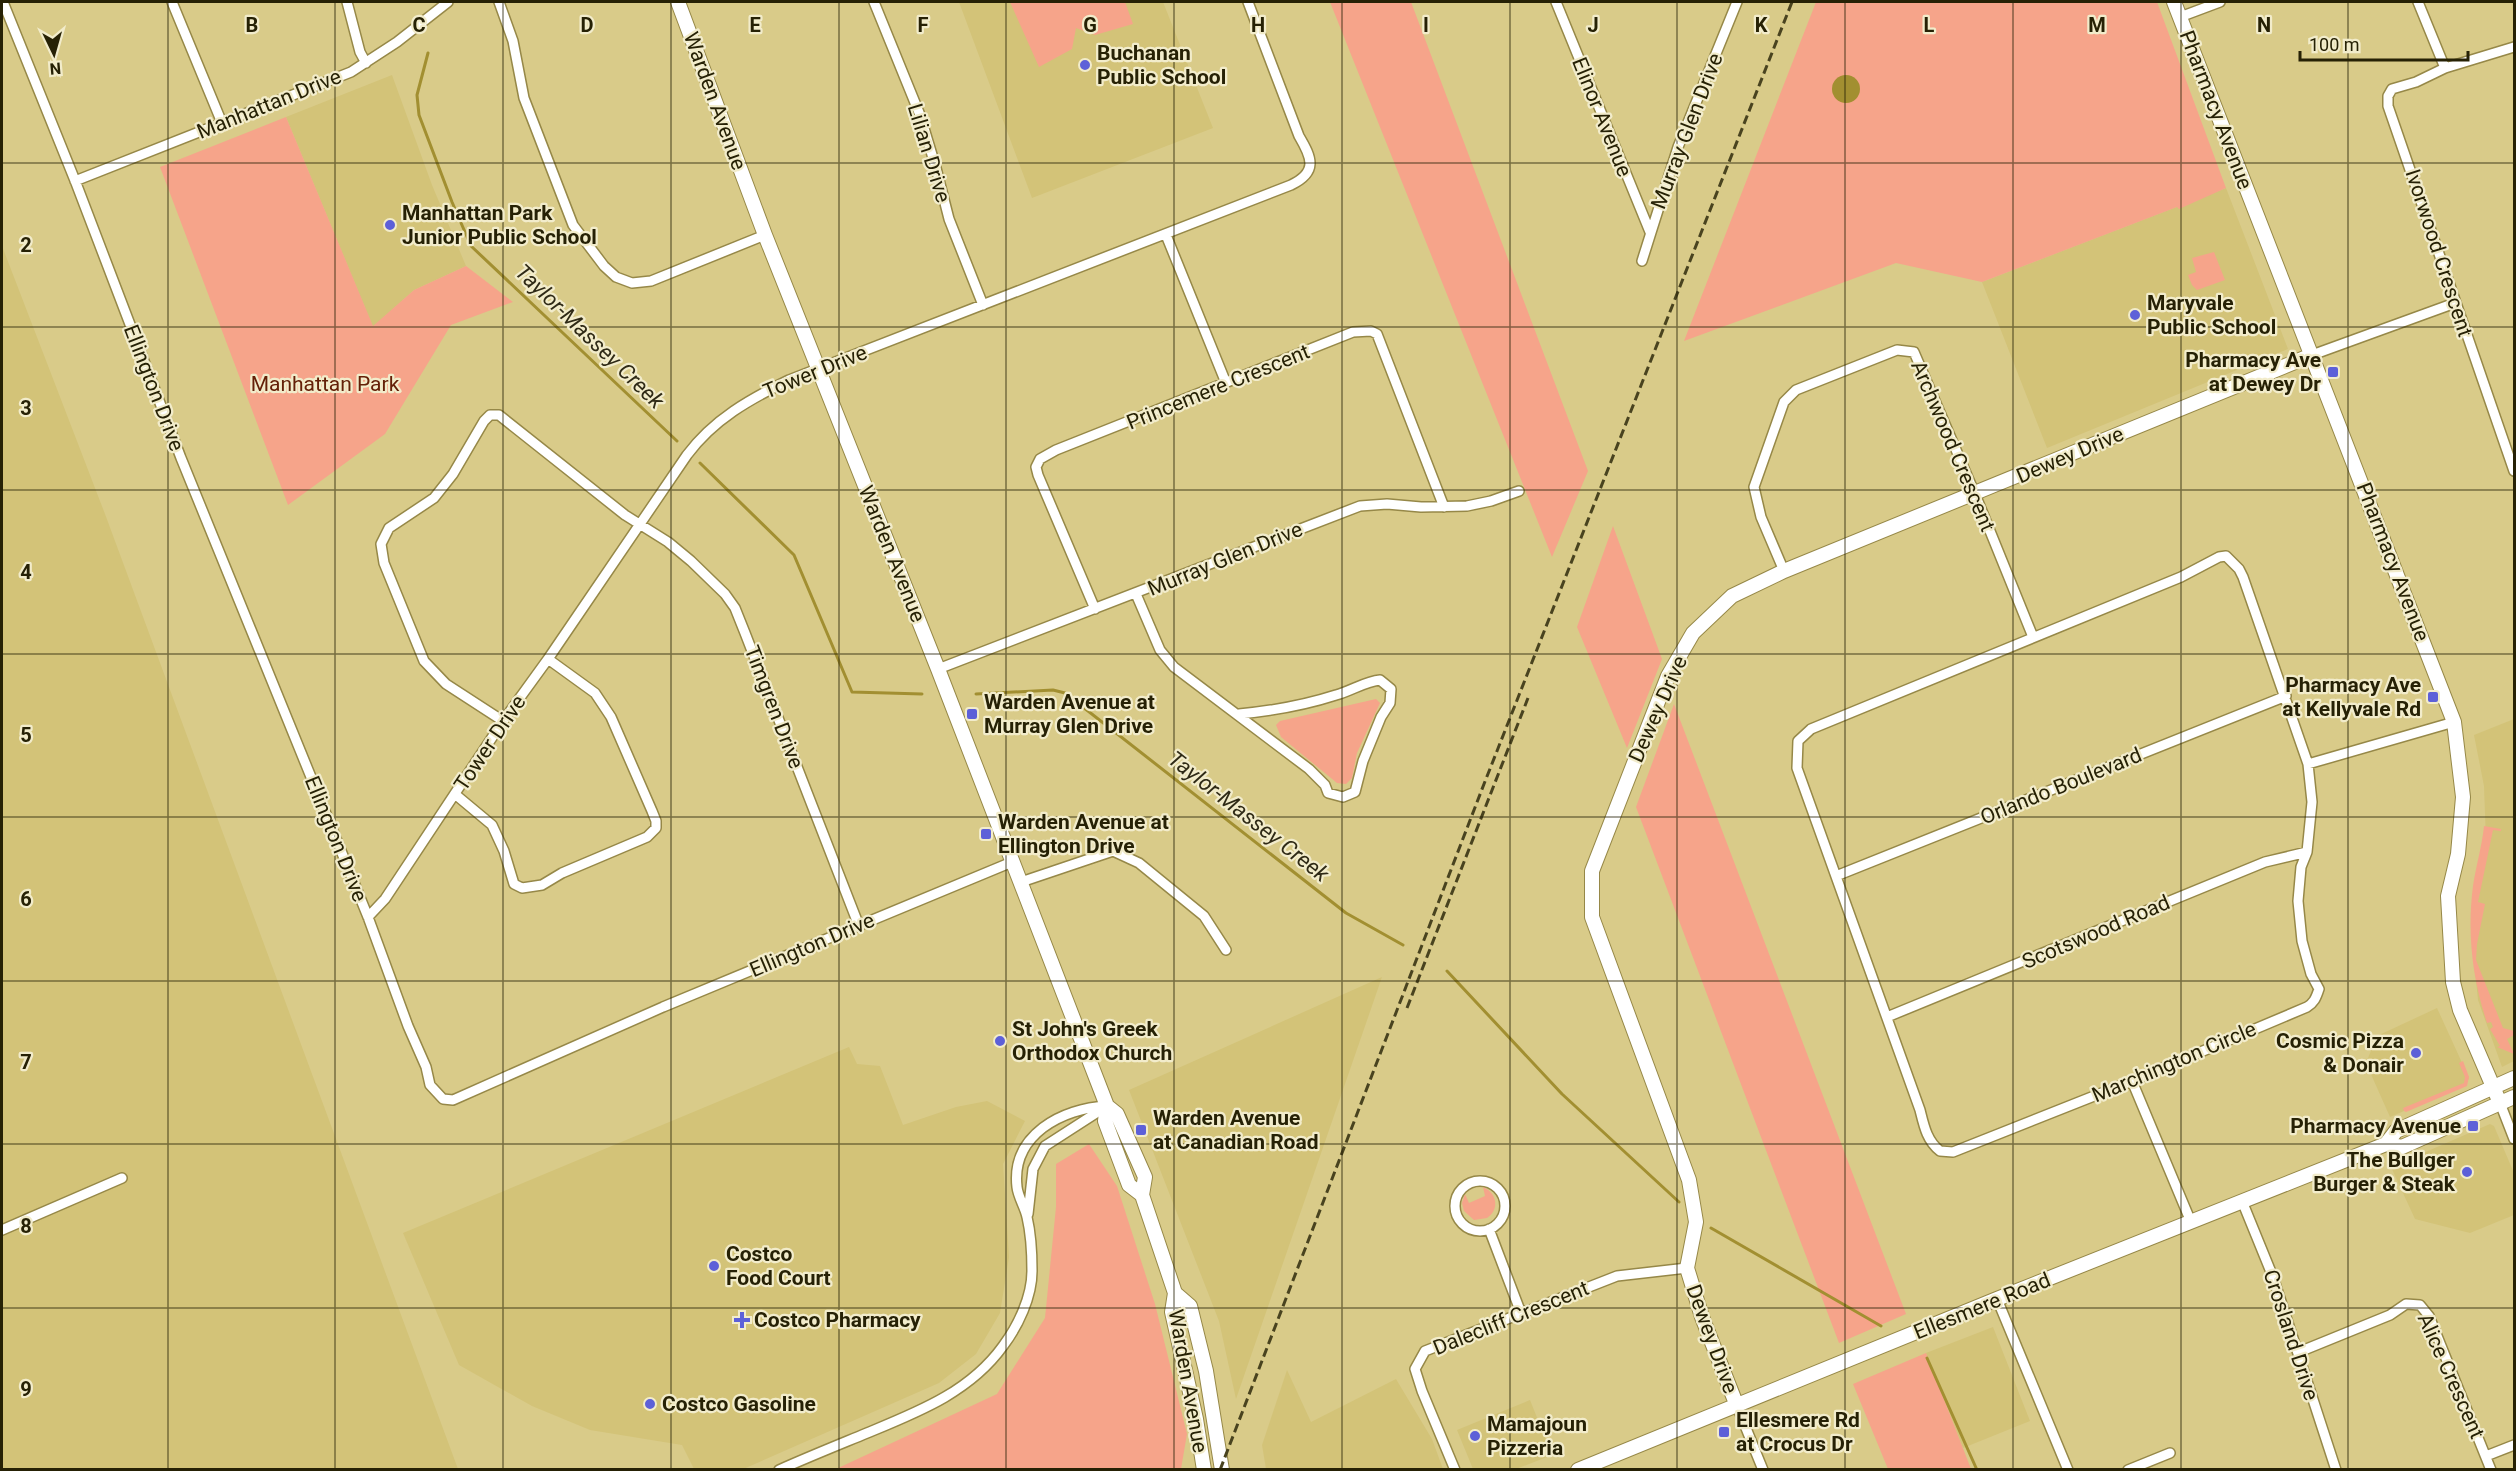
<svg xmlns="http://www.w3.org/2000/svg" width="2516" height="1471" font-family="Roboto,sans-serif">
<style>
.built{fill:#d3c378}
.green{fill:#f6a48a}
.water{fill:#a28f31}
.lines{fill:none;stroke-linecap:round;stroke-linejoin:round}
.stream{stroke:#a28f31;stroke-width:3}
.street-casing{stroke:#968848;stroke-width:12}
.secondary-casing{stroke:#968848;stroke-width:16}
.street{stroke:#fff;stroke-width:9}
.secondary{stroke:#fff;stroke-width:14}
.rail{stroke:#49431f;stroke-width:3;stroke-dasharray:9 4.5;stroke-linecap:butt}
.grid{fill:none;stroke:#262105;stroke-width:1.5;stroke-opacity:0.55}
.poi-dot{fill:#5d60d8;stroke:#f2eccb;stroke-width:2}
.labels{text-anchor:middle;stroke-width:4.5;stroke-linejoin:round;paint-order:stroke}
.poi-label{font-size:21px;font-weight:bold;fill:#262105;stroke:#f2eccb;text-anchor:start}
.street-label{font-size:21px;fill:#262105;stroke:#f2eccb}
.park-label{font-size:21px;fill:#642008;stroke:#f2eccb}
.water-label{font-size:22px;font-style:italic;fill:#2f2a16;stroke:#f2eccb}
.grid-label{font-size:20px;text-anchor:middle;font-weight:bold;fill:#262105;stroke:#f2eccb;stroke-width:4.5;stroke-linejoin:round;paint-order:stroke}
</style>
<rect width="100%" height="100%" fill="#d9cb89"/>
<path class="built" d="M959 2H1163L1213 128 1032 198Z
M392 75 432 185 466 266 414 290 373 327 286 117Z
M2226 188 2288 349 2047 448 1982 282Z
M2 246 105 514 458 1469H2Z
M2514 719V1061L2502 1067 2478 1000 2472 938 2486 841 2484 786 2474 735Z
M1382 977 1236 1399 1219 1321 1129 1090Z
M2437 1008 2469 1078 2465 1085 2390 1117 2366 1063 2377 1036Z
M849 1047 857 1064 880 1066 903 1125 956 1107 987 1101 1025 1121 1003 1164 1009 1257 1000 1313 976 1354 939 1383 741 1470 694 1469 682 1445 590 1430 532 1406 459 1365 403 1233Z
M2490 1124 2494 1126 2514 1173V1215L2470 1233 2415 1219 2391 1167Z
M1993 1327 2030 1421 1963 1448 1926 1353Z
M1287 1370 1311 1422 1396 1379 1432 1439 1443 1469H1266L1262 1445Z
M1530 1400 1552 1455 1516 1469H1473L1457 1430Z"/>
<path class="green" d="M1010 2H1125L1133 24 1095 35 1076 28 1072 49 1039 67Z
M1330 2H1411L1588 471 1552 557Z
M1816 2H2157L2226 188 2179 209 2177 207 1982 282 1896 263 1684 341Z
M286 117 373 326 414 290 466 266 513 302 451 325 385 434 288 505 160 167Z
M2214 252 2225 280 2197 290 2192 285 2188 275 2196 272 2192 258Z
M1613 526 1662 659 1627 748 1577 627Z
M1376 699 1380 703 1357 753 1352 778 1346 784 1337 783 1281 737 1276 725 1280 721Z
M1674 704 1906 1314 1839 1343 1636 807Z
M2484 826 2501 829V831L2493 830 2478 902 2485 904 2477 944 2476 960 2503 1028 2514 1031V1035L2507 1039 2514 1054 2497 1047 2500 1046 2490 1029 2493 1027 2491 1022 2487 1023C2472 978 2467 932 2473 886 2476 866 2482 846 2484 826Z
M2463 1061 2469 1077 2467 1086 2406 1112 2404 1111 2403 1108 2464 1083 2465 1077 2459 1063Z
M1089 1144 1117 1186 1155 1304 1187 1434 1181 1469H836L997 1394 1045 1318 1056 1207V1164Z
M1483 1187C1497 1193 1500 1209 1487 1218L1474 1220 1464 1211 1462 1203 1465 1194 1469 1203 1485 1196Z
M1926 1353 1971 1469H1888L1853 1384Z"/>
<path class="water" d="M1832 89a14 14 0 1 1 28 0a14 14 0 1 1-28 0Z"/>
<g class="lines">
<path class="stream" d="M428 53 417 95 419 115 452 202 471 246 677 441
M700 463 794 555 852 692 922 694
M976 694 1053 690 1065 693 1346 913 1403 945
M1447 971 1562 1094 1679 1202
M1711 1228 1881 1326
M1927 1358 1977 1470"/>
<g class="street-casing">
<path id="street" d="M3 2 76 183 181 458 368 917 408 1026 426 1067 430 1085 443 1099 453 1100 663 1007 1012 862
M172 2 222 123
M347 2 360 52 366 63
M499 2 513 41 524 98 573 225 604 266 616 277 632 283 651 281 765 235
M874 2 920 115 936 168 949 219 983 305
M1556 2 1650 232
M2418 2 2445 68
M2180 17 2220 2
M2514 47 2445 68 2416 82 2392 89 2388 96V106L2514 471
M75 181 351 72 397 42 448 2
M1166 235 1226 383
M1642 261 1678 147 1737 2
M2312 355 2455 303
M2226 556 2239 569 2243 577 2308 764 2312 802 2307 852 2301 867 2298 901 2302 941 2311 974 2319 989C2316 997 2315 1002 2307 1007L2132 1081 1953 1152 1940 1151C1927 1141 1924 1126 1920 1110L1797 768 1798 741 1811 729 2181 577 2219 557Z
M1784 571 1761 517 1754 487 1784 402 1796 390 1897 350 1914 352 1975 494 2033 637
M1136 594 1160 650 1174 667 1309 769 1325 785 1328 793 1343 797 1355 792 1363 761 1381 717 1390 703 1391 689 1380 680C1366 681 1351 691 1336 695 1305 705 1271 711 1239 714
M1095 609 1038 475 1036 467 1040 459 1056 450 1353 332 1371 331 1377 334 1444 507
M938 669 1360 506 1387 504 1421 507 1467 506 1491 501 1519 491
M503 721 446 684 424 661 384 563 381 544 389 528 434 498 453 474 484 421 490 415H499L625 515 668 542 691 561 725 594 735 608 745 633 859 926
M2308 764 2454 722
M456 795 492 825 504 851 514 884 522 888 542 885 562 873 647 837 656 828V821L652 811 611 717 595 693 548 659
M1836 876 2286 696
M1021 882 1113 851 1139 863 1204 916 1226 950
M368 917 385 899 503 721 548 659 687 455C714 419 750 399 789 380L1291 185C1318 172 1312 158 1299 136L1248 2
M1887 1017 2265 862 2307 852
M2132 1081 2191 1222
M2500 1103 2514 1139
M1455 1206a25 25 0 1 1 50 0a25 25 0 1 1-50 0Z
M2242 1201 2273 1277 2336 1470
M1028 1214 1033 1169 1045 1146 1107 1106
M1489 1229 1521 1313
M2 1230 122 1178
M1997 1299 2068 1470
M2299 1352 2390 1315 2406 1304 2420 1305 2429 1316 2491 1470
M1737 1406 1763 1470
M2486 1456 2514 1445
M779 1470C808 1457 838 1445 867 1433 918 1412 970 1392 1003 1346 1018 1326 1032 1297 1032 1271 1032 1254 1031 1234 1027 1217 1025 1207 1018 1197 1017 1187 1011 1135 1062 1108 1107 1106
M1455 1470 1422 1391 1415 1369 1425 1351 1617 1276 1687 1268
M2128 1470 2170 1453"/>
</g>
<g class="secondary-casing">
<path id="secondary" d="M678 2 765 235 938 669 1107 1106 1105 1121 1129 1185 1142 1195
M2174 2 2454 722 2463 797 2458 854 2448 896 2453 982 2460 1010 2500 1103
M1107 1106 1117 1114 1145 1177 1142 1195 1175 1293 1172 1312 1196 1419 1204 1470
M2386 1144 2396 1131 2514 1078
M1175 1293 1190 1306 1206 1371 1222 1470
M1737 1406 1702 1317 1687 1268 1696 1222 1689 1180 1592 917V871L1668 676 1693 633 1732 596 1784 571 2312 355
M1578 1470 1997 1299 2386 1144 2402 1147 2514 1097"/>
</g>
<use href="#street" class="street"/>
<use href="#secondary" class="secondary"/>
<path class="rail" d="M1407 1008 1528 698
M1220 1470 1484 784 1792 2"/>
</g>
<path class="grid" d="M168 2V1470M335 2V1470M503 2V1470M671 2V1470M839 2V1470M1006 2V1470M1174 2V1470M1342 2V1470M1510 2V1470M1677 2V1470M1845 2V1470M2013 2V1470M2181 2V1470M2348 2V1470M2 163H2514M2 327H2514M2 490H2514M2 654H2514M2 817H2514M2 981H2514M2 1144H2514M2 1308H2514"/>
<g class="poi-dot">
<circle cx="1085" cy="65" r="6"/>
<circle cx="390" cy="225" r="6"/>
<circle cx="2135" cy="315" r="6"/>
<rect x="2327" y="366" width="12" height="12" rx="3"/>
<rect x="2427" y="691" width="12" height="12" rx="3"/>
<rect x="966" y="708" width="12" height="12" rx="3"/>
<rect x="980" y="828" width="12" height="12" rx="3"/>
<circle cx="1000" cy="1041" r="6"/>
<circle cx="2416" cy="1053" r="6"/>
<rect x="2467" y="1120" width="12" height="12" rx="3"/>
<rect x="1135" y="1124" width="12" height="12" rx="3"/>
<circle cx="2467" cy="1172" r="6"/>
<circle cx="714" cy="1266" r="6"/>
<path d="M739 1311h6v6h6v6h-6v6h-6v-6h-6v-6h6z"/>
<circle cx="650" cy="1404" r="6"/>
<rect x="1718" y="1426" width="12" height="12" rx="3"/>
<circle cx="1475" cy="1436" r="6"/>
</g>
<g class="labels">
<g class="poi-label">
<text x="1097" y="60">Buchanan<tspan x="1097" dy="24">Public School</tspan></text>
<text x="402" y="220">Manhattan Park<tspan x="402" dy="24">Junior Public School</tspan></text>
<text x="2147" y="310">Maryvale<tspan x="2147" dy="24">Public School</tspan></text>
<text x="2321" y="367" text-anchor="end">Pharmacy Ave<tspan x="2321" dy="24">at Dewey Dr</tspan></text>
<text x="2421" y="692" text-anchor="end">Pharmacy Ave<tspan x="2421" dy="24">at Kellyvale Rd</tspan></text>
<text x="984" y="709">Warden Avenue at<tspan x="984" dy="24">Murray Glen Drive</tspan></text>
<text x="998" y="829">Warden Avenue at<tspan x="998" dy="24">Ellington Drive</tspan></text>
<text x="1012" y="1036">St John's Greek<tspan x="1012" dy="24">Orthodox Church</tspan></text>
<text x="2404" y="1048" text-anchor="end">Cosmic Pizza<tspan x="2404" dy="24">&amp; Donair</tspan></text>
<text x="1153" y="1125">Warden Avenue<tspan x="1153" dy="24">at Canadian Road</tspan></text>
<text x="2461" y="1133" text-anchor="end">Pharmacy Avenue</text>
<text x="2455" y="1167" text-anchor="end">The Bullger<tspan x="2455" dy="24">Burger &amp; Steak</tspan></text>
<text x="726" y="1261">Costco<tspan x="726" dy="24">Food Court</tspan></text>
<text x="754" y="1327">Costco Pharmacy</text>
<text x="662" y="1411">Costco Gasoline</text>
<text x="1736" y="1427">Ellesmere Rd<tspan x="1736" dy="24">at Crocus Dr</tspan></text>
<text x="1487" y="1431">Mamajoun<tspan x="1487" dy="24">Pizzeria</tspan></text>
</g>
<g class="street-label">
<text transform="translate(715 101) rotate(70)" y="7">Warden Avenue</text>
<text transform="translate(269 104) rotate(-22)" y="7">Manhattan Drive</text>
<text transform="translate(2216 110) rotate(69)" y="7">Pharmacy Avenue</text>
<text transform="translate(1602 117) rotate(68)" y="7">Elinor Avenue</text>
<text transform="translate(1687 131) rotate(-69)" y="7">Murray Glen Drive</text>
<text transform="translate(929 153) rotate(73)" y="7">Lilian Drive</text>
<text transform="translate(2439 253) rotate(72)" y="7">Ivorwood Crescent</text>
<text transform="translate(815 372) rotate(-22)" y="7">Tower Drive</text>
<text transform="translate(1218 387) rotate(-22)" y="7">Princemere Crescent</text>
<text transform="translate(154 388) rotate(69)" y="7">Ellington Drive</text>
<text transform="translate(1953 446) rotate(67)" y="7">Archwood Crescent</text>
<text transform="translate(2070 455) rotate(-23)" y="7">Dewey Drive</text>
<text transform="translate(892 554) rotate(68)" y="7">Warden Avenue</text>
<text transform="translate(1225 559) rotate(-22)" y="7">Murray Glen Drive</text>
<text transform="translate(2393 562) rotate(69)" y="7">Pharmacy Avenue</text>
<text transform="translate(774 707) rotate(69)" y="7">Timgren Drive</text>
<text transform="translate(1658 709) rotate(-66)" y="7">Dewey Drive</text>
<text transform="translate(490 743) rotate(-56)" y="7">Tower Drive</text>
<text transform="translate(2061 786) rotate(-22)" y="7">Orlando Boulevard</text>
<text transform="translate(336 839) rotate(68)" y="7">Ellington Drive</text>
<text transform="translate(2096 932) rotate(-23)" y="7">Scotswood Road</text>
<text transform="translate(812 945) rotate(-23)" y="7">Ellington Drive</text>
<text transform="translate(2174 1062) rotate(-23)" y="7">Marchington Circle</text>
<text transform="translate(1982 1306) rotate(-22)" y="7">Ellesmere Road</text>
<text transform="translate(1511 1318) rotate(-22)" y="7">Dalecliff Crescent</text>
<text transform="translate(2291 1335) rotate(72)" y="7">Crosland Drive</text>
<text transform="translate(1712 1339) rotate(70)" y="7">Dewey Drive</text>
<text transform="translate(2451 1376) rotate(66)" y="7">Alice Crescent</text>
<text transform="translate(1188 1381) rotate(80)" y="7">Warden Avenue</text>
</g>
<g class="park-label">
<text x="325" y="391">Manhattan Park</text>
</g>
<g class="water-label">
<text transform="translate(590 336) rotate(44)" y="8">Taylor-Massey Creek</text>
<text transform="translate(1249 816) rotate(38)" y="8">Taylor-Massey Creek</text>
</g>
</g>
<g class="grid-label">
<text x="252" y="32">B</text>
<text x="419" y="32">C</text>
<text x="587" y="32">D</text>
<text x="755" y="32">E</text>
<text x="923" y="32">F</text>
<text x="1090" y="32">G</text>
<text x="1258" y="32">H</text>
<text x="1426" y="32">I</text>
<text x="1593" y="32">J</text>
<text x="1761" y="32">K</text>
<text x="1929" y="32">L</text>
<text x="2097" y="32">M</text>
<text x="2264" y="32">N</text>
<text x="26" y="252">2</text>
<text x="26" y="415">3</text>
<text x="26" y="579">4</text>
<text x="26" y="742">5</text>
<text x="26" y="906">6</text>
<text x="26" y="1069">7</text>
<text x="26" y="1233">8</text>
<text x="26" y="1396">9</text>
</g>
<rect width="2516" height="1471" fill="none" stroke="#262105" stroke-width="6"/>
<g transform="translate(54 54) rotate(175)" stroke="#f2eccb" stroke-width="4.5" paint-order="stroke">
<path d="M0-4.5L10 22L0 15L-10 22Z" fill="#262105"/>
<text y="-9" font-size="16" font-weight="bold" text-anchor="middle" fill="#262105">N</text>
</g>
<path d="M2300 51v9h168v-9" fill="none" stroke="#262105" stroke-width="3"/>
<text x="2309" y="51" font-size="18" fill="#262105" stroke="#f2eccb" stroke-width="4.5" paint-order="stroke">100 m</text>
</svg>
